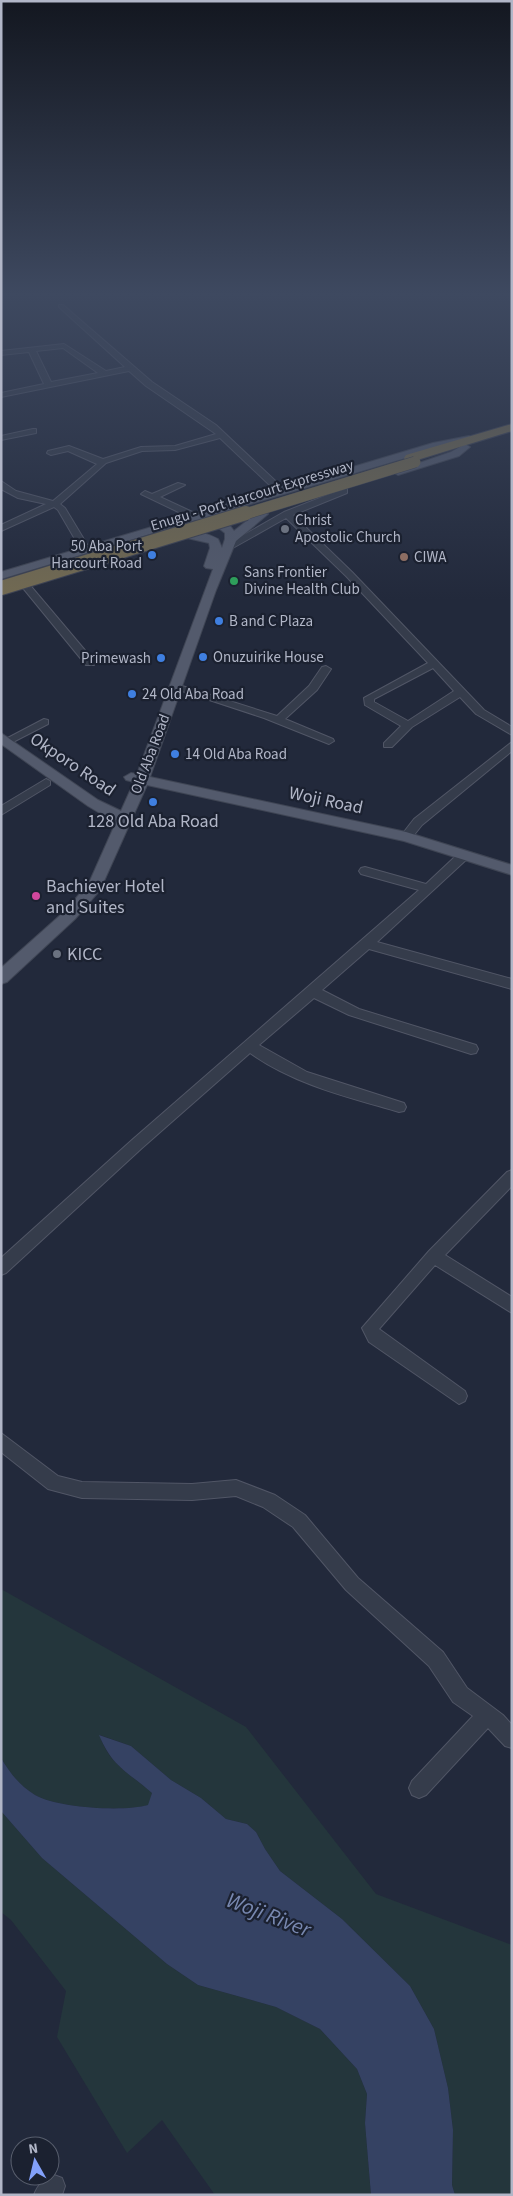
<svg xmlns="http://www.w3.org/2000/svg" width="513" height="2196" font-family="'Source Sans 3',sans-serif">
<style>
.green{fill:#24363c}
.water{fill:#354263}
.lines{fill:none;stroke-linecap:round;stroke-linejoin:round}
.minor-casing{stroke:#515666;stroke-width:2}
.major-casing{stroke:#3f4554;stroke-width:2}
.highway-casing{stroke:#3e4353;stroke-width:2}
.minor{fill:#353c4b;fill-rule:evenodd}
.major{fill:#535a6c;fill-rule:evenodd}
.highway{fill:#726a52;fill-rule:evenodd}
.highway-bridge-far1-casing{stroke:#3e4353;stroke-width:12;stroke-linecap:butt}
.highway-bridge-casing{stroke:#3e4353;stroke-width:16;stroke-linecap:butt}
.highway-bridge-far1{stroke:#726a52;stroke-width:11}
.highway-bridge{stroke:#726a52;stroke-width:14}
.worship-dot{fill:#6b7280;stroke:#1b2130;stroke-width:2}
.shop-dot{fill:#3f7fe0;stroke:#1b2130;stroke-width:2}
.education-dot{fill:#8d6e63;stroke:#1b2130;stroke-width:2}
.leisure-dot{fill:#2e9e5b;stroke:#1b2130;stroke-width:2}
.hotel-dot{fill:#d1479c;stroke:#1b2130;stroke-width:2}
.labels{text-anchor:middle;stroke-width:4.5;stroke-linejoin:round;paint-order:stroke}
.far-street-label{font-size:15px;fill:#b1b6c7;stroke:#1b2130}
.far-poi-label{font-size:15px;fill:#b1b6c7;stroke:#1b2130;text-anchor:start}
.street-label{font-size:18px;fill:#b1b6c7;stroke:#1b2130}
.poi-label{font-size:18px;fill:#b1b6c7;stroke:#1b2130;text-anchor:start}
.near-water-label{font-size:22px;font-style:italic;fill:#7888b0;stroke:#1b2130}
</style>
<rect width="100%" height="100%" fill="#22293b"/>
<path class="green" d="M1 1589 246 1727 376 1894 512 1945V2195H455L452 2185 453 2130 448 2088 434 2029 410 1986 342 1919 280 1871 265 1849 256 1832 247 1824 226 1819 201 1798 171 1780 131 1746 100 1735C107 1763 132 1775 152 1793L149 1805C124 1812 57 1808 35 1795 19 1785 10 1773 1 1758Z
M1 1811 42 1858 167 1964 198 1985 276 2007 320 2029 357 2069 367 2094 365 2123 371 2195H215L162 2120 127 2153 57 2037 66 1991 11 1920 1 1912Z"/>
<path class="water" d="M99 1735 131 1746 171 1780 201 1798 226 1819 247 1824 256 1832 265 1849 280 1871 342 1919 410 1986 434 2029 448 2088 453 2130 452 2185 455 2195H371L365 2123 367 2094 357 2069 320 2029 276 2007 198 1985 167 1964 42 1858 1 1811V1758C10 1773 19 1785 35 1795 57 1808 124 1812 148 1805L152 1793C127 1771 113 1768 99 1735Z"/>
<g class="lines">
<g class="minor-casing">
<path id="minor" d="M59 305H63L152 382 216 425 284 489V493H278L220 438 175 450 142 451 106 463 60 504 65 508 91 551 89 553H83L58 510 54 507 1 531V525L46 504 18 498 1 489V481L16 491 53 501 97 464 68 451 51 455 47 453 48 451 69 446 103 459 141 447 175 446 216 434 146 386 129 371 1 397V393L44 384 29 352 1 355V351L64 344 106 371 125 367 59 307ZM63 348 98 373 51 382 36 351Z
M33 429H36V433L1 440V436Z
M178 483 185 485 160 497 199 515V519H193L141 494 145 491 152 494Z
M341 487H347V493L293 515 352 572 484 710 512 727V735L476 714 460 697 412 727 392 747H384V743L401 726 365 705 364 698 428 663 346 576 286 518 231 549 223 547 284 512 340 490ZM433 668 454 691 408 721 374 702V699Z
M23 584H29L94 661V665H86L23 588Z
M326 666 331 669 317 690 285 719 333 739 334 741 329 744 264 718 170 687 175 684 179 685 277 716 309 686 322 667Z
M44 719 48 720V724L11 743 7 744 2 741Z
M512 742V751L422 825 410 840H402L400 837 414 819Z
M46 779 50 781V785L1 815V806Z
M463 852 469 856 467 859 377 942 512 979V989L369 949 322 990 359 1009 476 1045 478 1049 476 1053 471 1054 349 1015 314 998 259 1045 307 1072 404 1103 406 1107 404 1111 399 1112C348 1097 295 1085 250 1053L142 1148 6 1273 1 1275V1258L132 1140 419 890 361 874 359 871 361 868 365 867 426 884 459 853Z
M512 1170V1186L445 1255 512 1297V1313L435 1265 379 1329 465 1391 467 1396 465 1401 459 1404 369 1342 362 1328 429 1251 507 1172Z
M1 1433 58 1476 82 1482 192 1484 236 1480 275 1495 305 1515 358 1578 443 1652 467 1688 503 1715 512 1725V1748L505 1746 488 1728 426 1795 419 1798 412 1795 409 1788 412 1781 473 1716 453 1702 429 1666 346 1590 293 1527 263 1507 236 1496 192 1500 82 1498 48 1489 1 1452Z
M54 2175 62 2178 65 2186 62 2195H34C38 2184 44 2179 54 2175Z"/>
</g>
<g class="major-casing">
<path id="major" d="M469 436 474 439 473 441 439 448 210 516 228 523 234 531 258 512 262 511 268 514 236 541 216 590 150 777 406 832 512 865V875L404 841 147 785 100 890 75 919 7 982 1 984V968L65 911 89 883 117 820 103 815 88 806 1 744V733L98 800 121 811 134 782 126 780 124 777 131 773 137 774 213 569 206 568 204 566 210 548 209 543 187 538 185 536C194 529 209 534 218 539L222 548 225 539V533L215 525 196 520 1 579V572L433 443Z
M465 444 470 447 459 456 398 475 393 472 451 452Z"/>
</g>
<g class="highway-casing">
<path id="highway" d="M512 424V431L414 461H406L404 458 406 455Z"/>
</g>
<use href="#minor" class="minor"/>
<use href="#major" class="major"/>
<use href="#highway" class="highway"/>
<g class="highway-bridge-far1-casing">
<path id="highway-bridge-far1" d="M242 515 415 462"/>
</g>
<g class="highway-bridge-casing">
<path id="highway-bridge" d="M1 588 246 513"/>
</g>
<use href="#highway-bridge-far1" class="highway-bridge-far1"/>
<use href="#highway-bridge" class="highway-bridge"/>
</g>
<linearGradient id="sky" x2="0" y2="1"><stop stop-color="#131720"/><stop offset="0.49" stop-color="#3e4960"/><stop offset="1" stop-color="#3e4960" stop-opacity="0"/></linearGradient>
<rect width="513" height="600" fill="url(#sky)"/>
<g class="worship-dot">
<circle cx="285" cy="529" r="5"/>
<circle cx="57" cy="954" r="5"/>
</g>
<g class="shop-dot">
<circle cx="152" cy="555" r="5"/>
<circle cx="219" cy="621" r="5"/>
<circle cx="203" cy="657" r="5"/>
<circle cx="161" cy="658" r="5"/>
<circle cx="132" cy="694" r="5"/>
<circle cx="175" cy="754" r="5"/>
<circle cx="153" cy="802" r="5"/>
</g>
<circle class="education-dot" cx="404" cy="557" r="5"/>
<circle class="leisure-dot" cx="234" cy="581" r="5"/>
<circle class="hotel-dot" cx="36" cy="896" r="5"/>
<g class="labels">
<g class="far-street-label">
<text transform="translate(252 495) rotate(-17)" y="5">Enugu - Port Harcourt Expressway</text>
<text transform="translate(150 754) rotate(-69)" y="5">Old Aba Road</text>
</g>
<g class="far-poi-label">
<text x="295" y="525">Christ<tspan x="295" dy="17">Apostolic Church</tspan></text>
<text x="142" y="551" text-anchor="end">50 Aba Port<tspan x="142" dy="17">Harcourt Road</tspan></text>
<text x="414" y="562">CIWA</text>
<text x="244" y="577">Sans Frontier<tspan x="244" dy="17">Divine Health Club</tspan></text>
<text x="229" y="626">B and C Plaza</text>
<text x="213" y="662">Onuzuirike House</text>
<text x="151" y="663" text-anchor="end">Primewash</text>
<text x="142" y="699">24 Old Aba Road</text>
<text x="185" y="759">14 Old Aba Road</text>
</g>
<g class="street-label">
<text transform="translate(73 764) rotate(34)" y="6">Okporo Road</text>
<text transform="translate(326 800) rotate(12)" y="6">Woji Road</text>
</g>
<g class="poi-label">
<text x="153" y="827" text-anchor="middle">128 Old Aba Road</text>
<text x="46" y="892">Bachiever Hotel<tspan x="46" dy="21">and Suites</tspan></text>
<text x="67" y="960">KICC</text>
</g>
<g class="near-water-label">
<text transform="translate(269 1914) rotate(21)" y="8">Woji River</text>
</g>
</g>
<rect width="513" height="2196" fill="none" stroke="#b1b6c7" stroke-width="5"/>
<g transform="translate(35 2161) rotate(352)"><circle r="24" fill="#1b2130" stroke="#575d6c"/>
<path d="M0-4L9 19L0 12L-9 19Z" fill="#83a1fa"/>
<text y="-8" font-size="14" font-weight="bold" text-anchor="middle" fill="#b1b6c7">N</text>
</g>
</svg>
